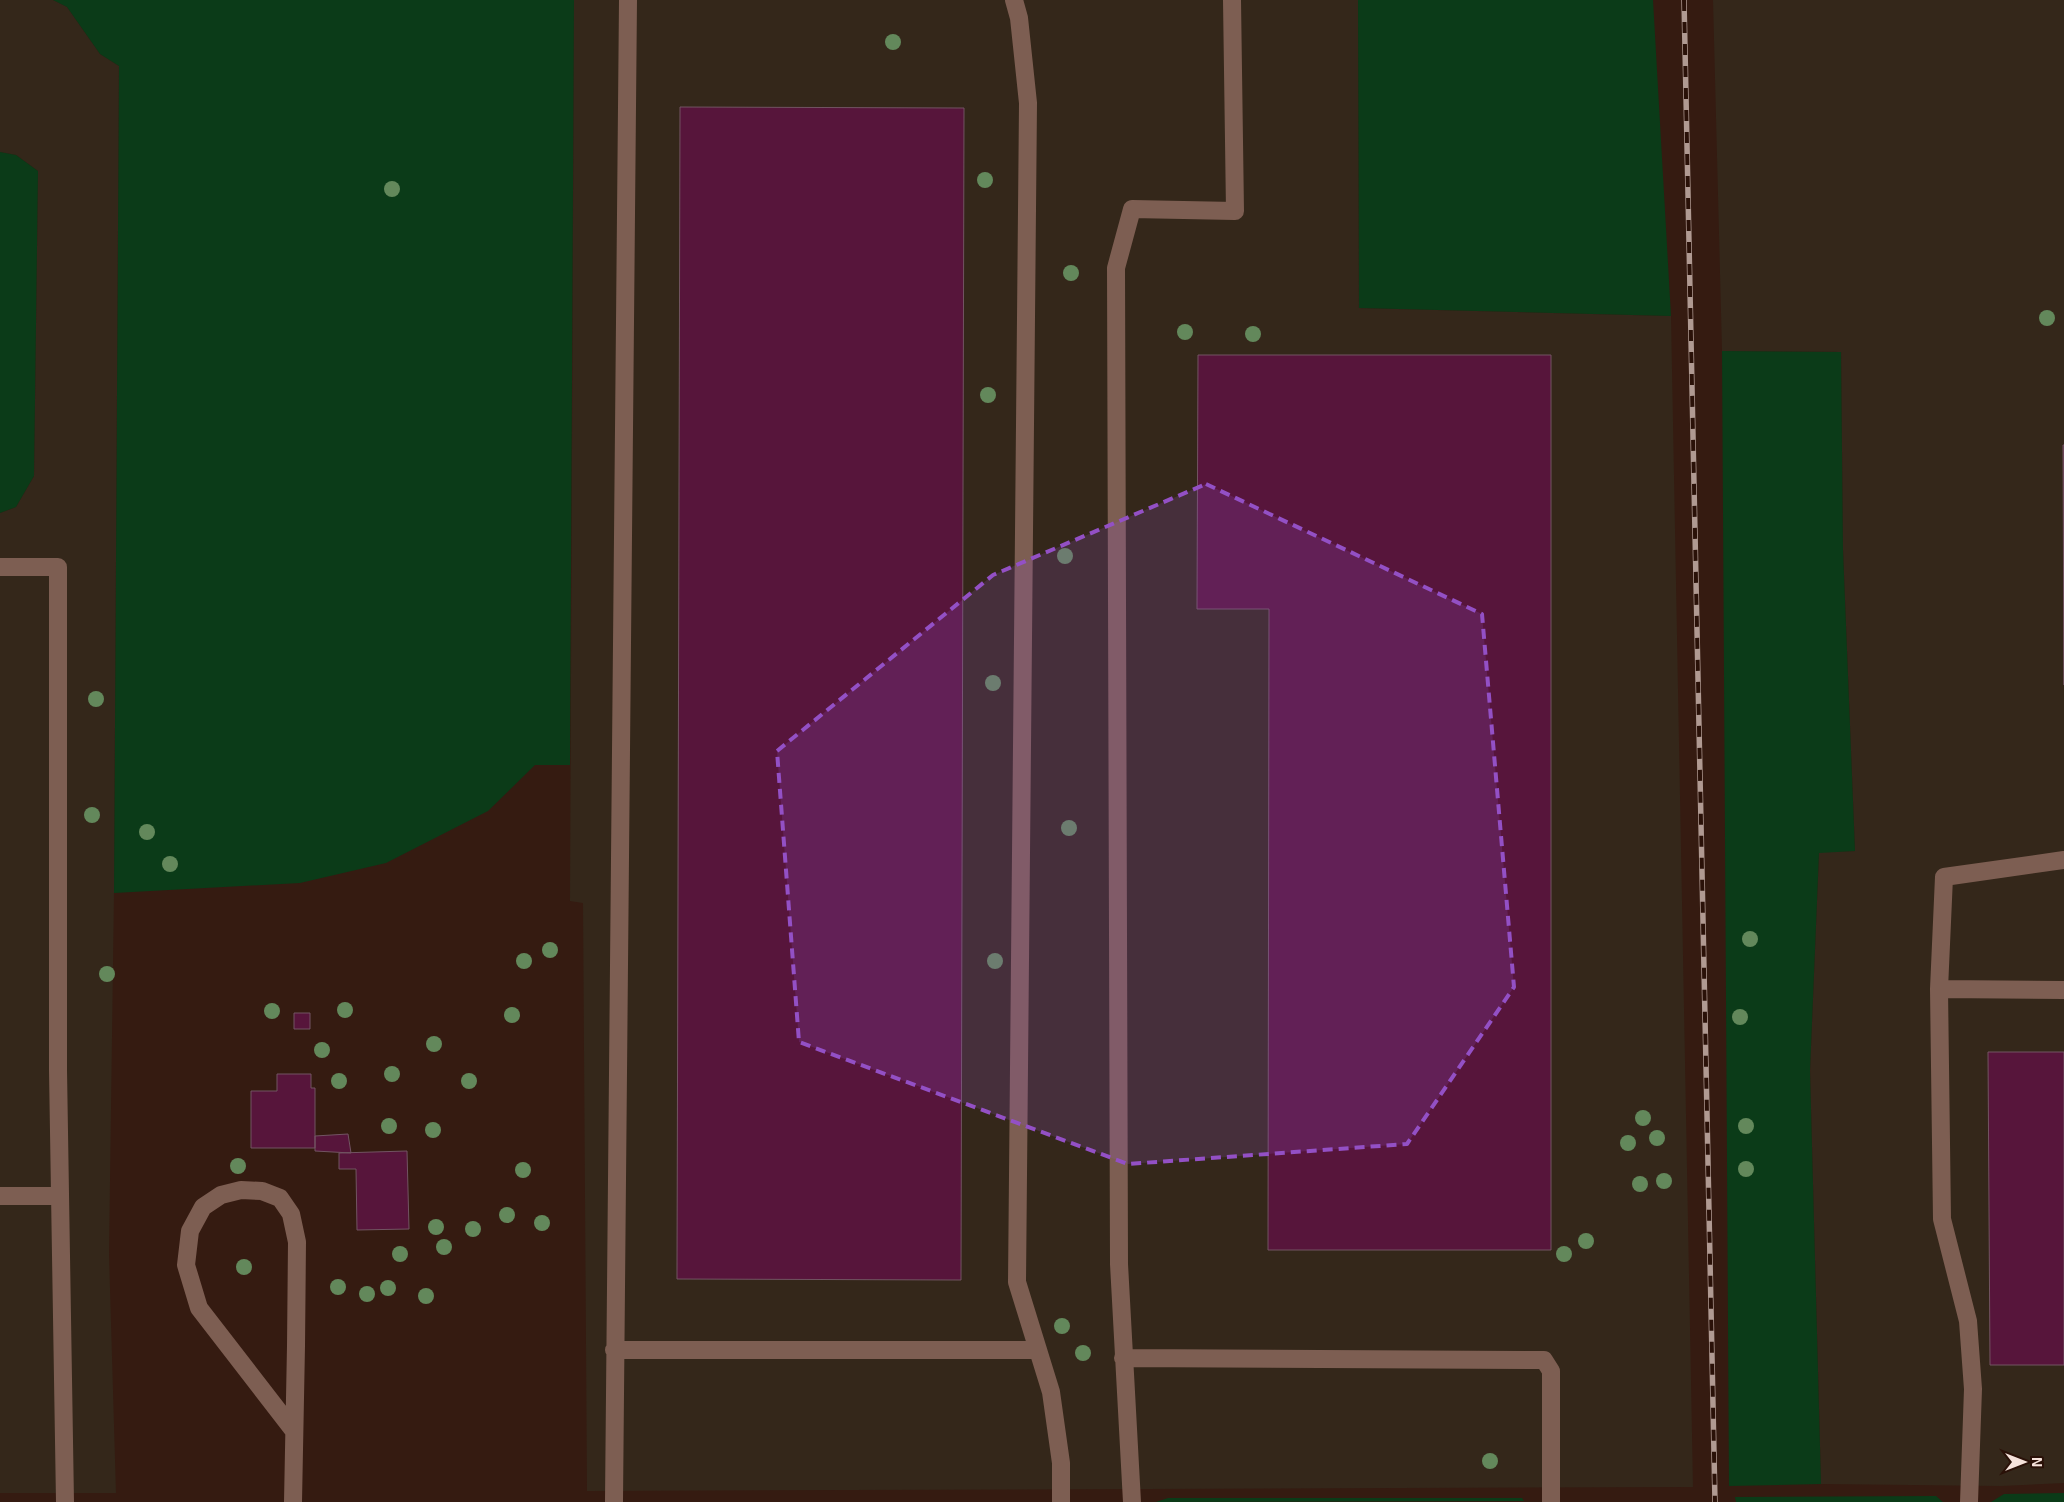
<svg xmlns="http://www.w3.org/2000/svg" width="2064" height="1502" font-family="'Exo 2',sans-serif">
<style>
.commercial{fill:#34271a}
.green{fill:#0b3b18}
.building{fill:#57153b;stroke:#725462}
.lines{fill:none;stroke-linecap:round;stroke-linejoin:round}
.service{stroke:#7d5e52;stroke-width:18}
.rail-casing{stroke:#b09a92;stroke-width:5.5}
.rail{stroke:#2a1108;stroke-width:4;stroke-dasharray:11;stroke-linecap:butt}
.tree{fill:#63885b}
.marked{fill:#9350c5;fill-opacity:0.2;stroke:#9350c5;stroke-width:4;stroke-dasharray:10 6;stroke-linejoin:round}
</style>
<rect width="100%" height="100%" fill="#351b11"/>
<path class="commercial" d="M0 0H53L67 7 100 54 119 66 114 893 109 1254 116 1493H0V513L16 507 34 476 38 171 16 155 0 152Z
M574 0H1358L1359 308 1671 316 1693 1487 587 1491 583 903 570 901Z
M1713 0H2064V1483L2001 1486 1821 1484 1810 1071 1819 852 1855 851 1843 550 1841 352 1722 351Z"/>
<path class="green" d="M53 0H574L570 765H535L488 811 386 863 300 883 114 893 119 66 100 54 67 7Z
M1358 0H1653L1671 316 1359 308Z
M0 152 16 155 38 171 34 476 16 507 0 513Z
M1722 351 1841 352 1843 550 1855 851 1819 853 1810 1071 1821 1484 1729 1486Z
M2064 1493V1502H1991L2004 1494Z
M1936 1496 1943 1502H1736L1735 1497Z
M1168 1498H1522L1524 1501 1156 1502Z"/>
<path class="building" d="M680 107 964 108 961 1280 677 1279Z
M1198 355H1551V1250H1268L1269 609H1197Z
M2063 445H2064V685Z
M294 1013H310V1029H294Z
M1988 1052H2064V1365H1990Z
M277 1074H311V1088H315V1148H251V1091H277Z
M348 1134 351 1153 315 1151V1136Z
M407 1151 409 1229 357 1230 356 1169H339V1153Z"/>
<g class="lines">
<path class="service" d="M1014 0 1019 18 1028 103 1017 1282 1051 1392 1061 1463V1502
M0 567H58V1070L65 1502
M1939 989 2064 990
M0 1196H60
M614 1350H1037
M1123 1358 1544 1360 1551 1371V1502
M293 1502 296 1346 297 1242 291 1214 280 1198 262 1191 241 1190 221 1195 203 1207 190 1231 186 1265 199 1308 294 1431
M614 1502 628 0
M1132 1502 1119 1264 1116 268 1132 209 1235 211 1232 0
M1969 1502 1973 1389 1968 1321 1942 1219 1939 989 1944 877 2064 860"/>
<g class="rail-casing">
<path id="rail" d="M1684 0 1715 1502"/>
</g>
<use href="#rail" class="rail"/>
</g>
<g class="tree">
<circle cx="893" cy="42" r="8"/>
<circle cx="985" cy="180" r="8"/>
<circle cx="392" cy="189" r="8"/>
<circle cx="1071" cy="273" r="8"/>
<circle cx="2047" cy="318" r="8"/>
<circle cx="1185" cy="332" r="8"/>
<circle cx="1253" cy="334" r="8"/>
<circle cx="988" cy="395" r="8"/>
<circle cx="1065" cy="556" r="8"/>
<circle cx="993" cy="683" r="8"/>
<circle cx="96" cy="699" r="8"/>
<circle cx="92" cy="815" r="8"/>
<circle cx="1069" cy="828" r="8"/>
<circle cx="147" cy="832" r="8"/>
<circle cx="170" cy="864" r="8"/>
<circle cx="1750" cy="939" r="8"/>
<circle cx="550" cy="950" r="8"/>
<circle cx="524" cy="961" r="8"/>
<circle cx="995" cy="961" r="8"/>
<circle cx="107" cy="974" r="8"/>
<circle cx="345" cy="1010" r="8"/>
<circle cx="272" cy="1011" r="8"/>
<circle cx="512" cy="1015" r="8"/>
<circle cx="1740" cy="1017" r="8"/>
<circle cx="434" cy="1044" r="8"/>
<circle cx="322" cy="1050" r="8"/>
<circle cx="392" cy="1074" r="8"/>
<circle cx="339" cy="1081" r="8"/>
<circle cx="469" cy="1081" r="8"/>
<circle cx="1643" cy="1118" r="8"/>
<circle cx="389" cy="1126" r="8"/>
<circle cx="1746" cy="1126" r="8"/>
<circle cx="433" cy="1130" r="8"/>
<circle cx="1657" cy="1138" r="8"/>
<circle cx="1628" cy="1143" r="8"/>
<circle cx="238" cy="1166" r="8"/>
<circle cx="1746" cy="1169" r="8"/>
<circle cx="523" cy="1170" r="8"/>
<circle cx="1664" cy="1181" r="8"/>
<circle cx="1640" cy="1184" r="8"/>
<circle cx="507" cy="1215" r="8"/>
<circle cx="542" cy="1223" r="8"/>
<circle cx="436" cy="1227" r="8"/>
<circle cx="473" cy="1229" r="8"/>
<circle cx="1586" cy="1241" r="8"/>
<circle cx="444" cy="1247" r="8"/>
<circle cx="400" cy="1254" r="8"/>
<circle cx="1564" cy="1254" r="8"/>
<circle cx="244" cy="1267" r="8"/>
<circle cx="338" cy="1287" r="8"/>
<circle cx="388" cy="1288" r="8"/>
<circle cx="367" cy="1294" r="8"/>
<circle cx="426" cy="1296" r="8"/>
<circle cx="1062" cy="1326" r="8"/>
<circle cx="1083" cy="1353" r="8"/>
<circle cx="1490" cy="1461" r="8"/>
</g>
<path class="marked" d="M1206 484 1482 614 1514 987 1407 1144 1128 1164 799 1042 777 751 993 575Z"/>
<g transform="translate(2024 1462) rotate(90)" stroke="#2a1108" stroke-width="4" paint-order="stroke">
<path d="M0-4L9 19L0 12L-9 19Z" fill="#f5e2db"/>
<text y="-8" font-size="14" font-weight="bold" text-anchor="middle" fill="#f5e2db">N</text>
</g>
</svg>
